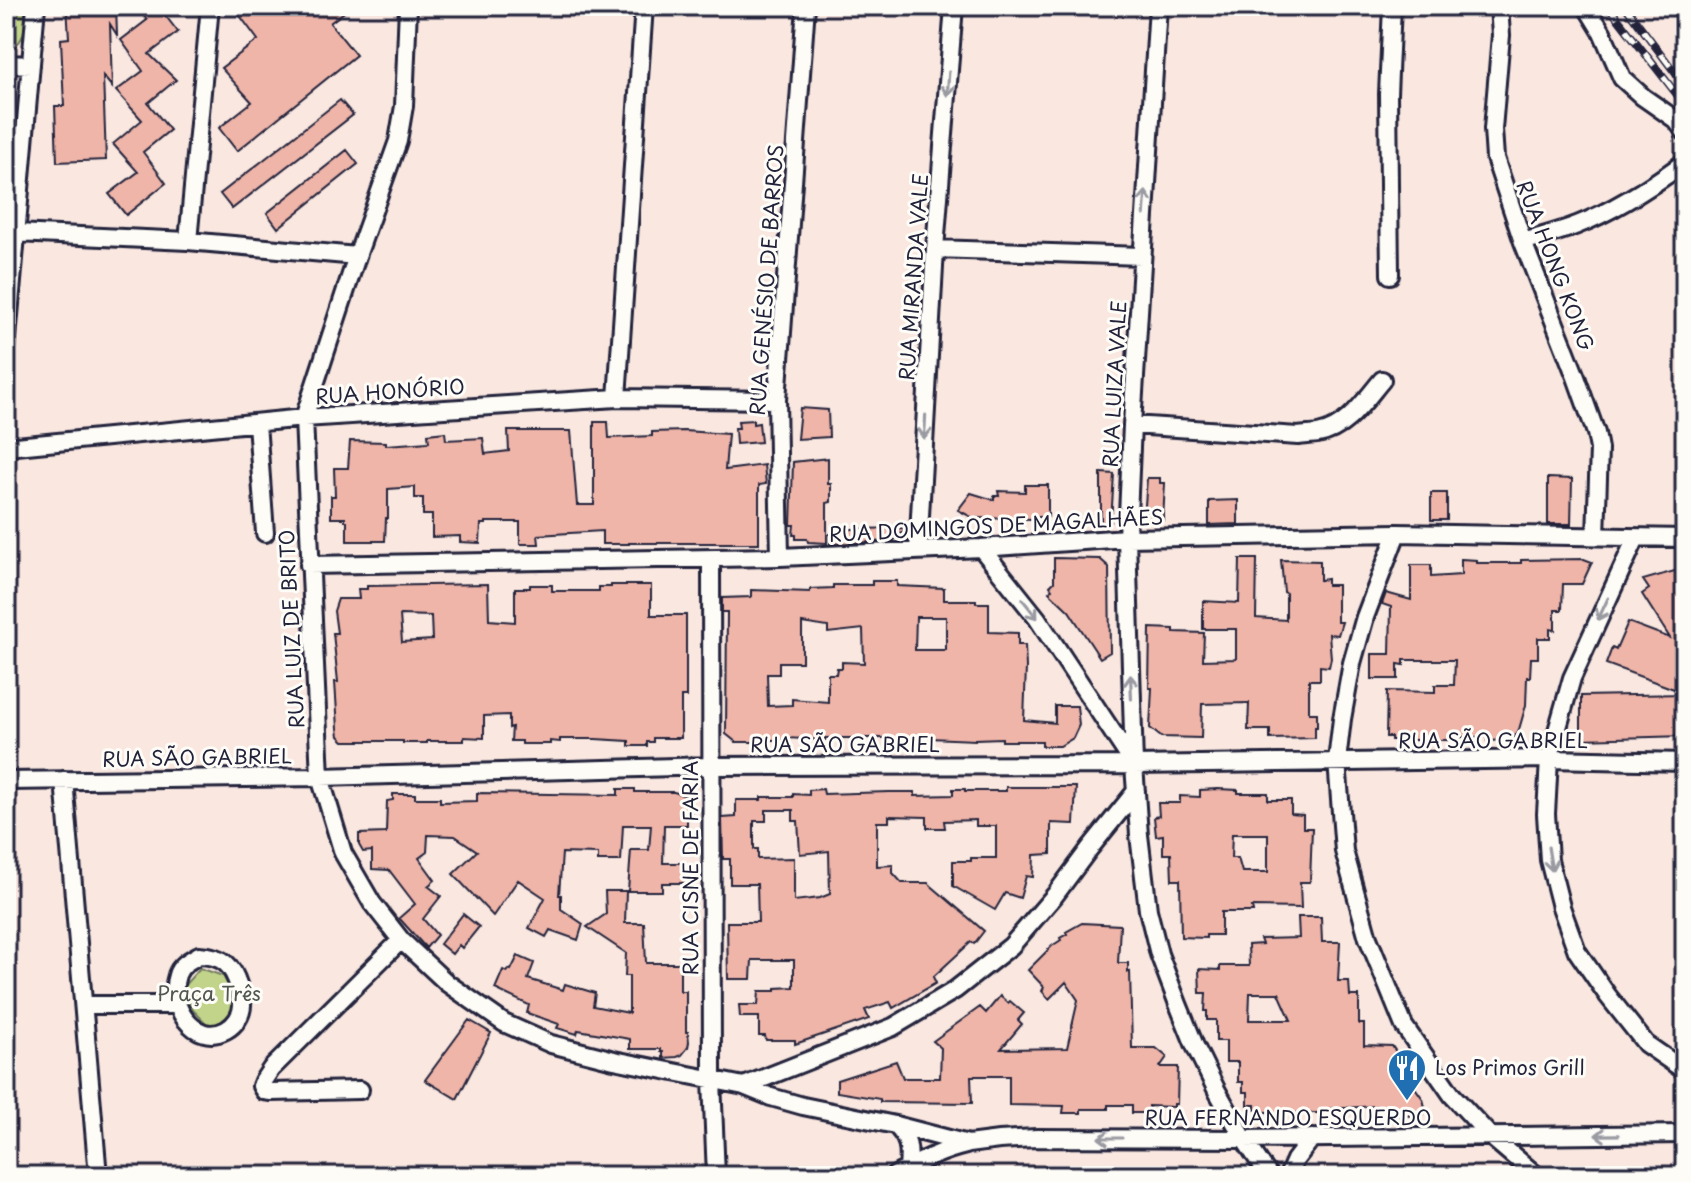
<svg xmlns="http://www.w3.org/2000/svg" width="1691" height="1182" font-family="'Playpen Sans',sans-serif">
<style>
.built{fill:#f6d8d0}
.green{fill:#c2d489;stroke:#727b62;stroke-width:2}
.building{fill:#efb5a9;stroke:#22223b;stroke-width:2;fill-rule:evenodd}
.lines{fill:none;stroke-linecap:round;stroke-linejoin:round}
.minor-casing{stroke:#22223b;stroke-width:22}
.minor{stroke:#fdfcf7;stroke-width:16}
.rail-casing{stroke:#22223b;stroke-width:8}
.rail{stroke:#fdfcf7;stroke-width:5;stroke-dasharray:15;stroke-linecap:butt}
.oneway{stroke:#9a9aa2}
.labels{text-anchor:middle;stroke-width:6;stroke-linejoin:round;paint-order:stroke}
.street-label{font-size:20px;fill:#22223b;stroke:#fdfcf7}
.park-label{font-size:20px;fill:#525752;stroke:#fdfcf7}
.poi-label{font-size:20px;fill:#22223b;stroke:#fdfcf7;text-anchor:start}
</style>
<rect width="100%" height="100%" fill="#f9e7e0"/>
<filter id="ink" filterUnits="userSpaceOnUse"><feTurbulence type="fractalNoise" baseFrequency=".0125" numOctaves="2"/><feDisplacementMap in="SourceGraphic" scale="16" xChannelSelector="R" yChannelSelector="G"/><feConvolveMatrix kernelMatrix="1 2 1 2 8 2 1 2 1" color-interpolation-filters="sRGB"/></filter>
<g filter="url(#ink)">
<path class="built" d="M6 87 14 96 17 103 8 213H6Z"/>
<path class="green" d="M6 6H26C24 27 28 42 6 51Z
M200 968 223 976 239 1005 231 1018 210 1027 193 1010 180 990Z"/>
<path class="building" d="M67 6H116L117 35 110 24 112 87 103 76 106 160 57 162 55 106H64L61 39 69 38Z
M136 6H158L178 32 149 54 176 80 148 103 170 130 143 152 166 183 126 215 109 194 138 172 113 144 142 120 116 91 143 71 121 40 147 20Z
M248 6H352L330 23 356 55 237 151 219 128 252 102 221 68 258 40 238 13Z
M340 100 353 115 232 209 220 194Z
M347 150 358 164 278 228 267 213Z
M800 408 828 410 829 437 797 439Z
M753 420V424L759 423 761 442 736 444 735 428H739L738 421Z
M594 422H608L609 438 652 436V432L684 431 728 434 725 470 764 465 766 484 759 485V543H629V544H602V531L538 535 539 544H520V522H486V524H481L480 543 460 542V536L432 537V515H423V498H415V487L388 489V518H386L385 541H347V521H345V518H331V496H335L334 468H348L350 441 386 442V445L429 442 428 434 445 432 446 440 483 438 485 454 509 451 508 431H571L577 505H594Z
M828 458V484H831V502L827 503V543L808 542 807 539H796V535H793L794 525H791L793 462Z
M1101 473 1114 474 1111 522H1101Z
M1147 478H1160V483H1165L1163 520 1156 519 1148 513 1145 505Z
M1548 478 1572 479 1571 524H1548Z
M1025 485H1048V517H1034V519L973 518 958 510 971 493 994 500V496H999L998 491 1025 492Z
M1431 493H1447V520H1431Z
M1238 500V524L1209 525V501Z
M908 528 893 541 830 544V534L852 529Z
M1054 558 1100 559 1109 567 1110 652 1100 658 1069 611 1049 592 1052 589 1050 586 1054 582Z
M1240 559H1257L1256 618 1286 620V593L1284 592 1281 560 1320 561V580L1327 579V585H1337V622H1342L1338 635 1329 634 1331 658 1329 667 1320 666V680H1309V713H1317V727H1315V738L1270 739V730H1248L1249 703 1202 704 1201 738 1161 737 1150 728 1152 688H1149L1150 628 1174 629V632L1204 633 1203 660 1236 659V629H1203V601L1239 603Z
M1461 559 1477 560V563H1521V560L1584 559 1592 562 1582 584H1563L1562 610H1555V630L1550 629V638H1538V658H1531L1530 677H1527L1526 705 1518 733 1514 737 1508 740 1487 741V737H1450V740H1391V737H1386L1387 691 1435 692V685H1454L1455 660H1404V665L1398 664V679H1372V654H1390L1391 607 1382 604 1386 593 1411 600V565H1431V577L1461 575Z
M1685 568V693L1606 664 1612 648 1616 650 1628 622 1670 638 1642 594 1649 589 1643 580Z
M872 581H897V586L944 588V600H976V603H989V632L1018 633V645H1025L1026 667 1024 720 1055 723V706H1077L1079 725 1073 738 1060 746H1042V741H1002V738L975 739V740L929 738H825V740L786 738 787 740H755V742H736L726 734 727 612H722V598L751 597V590L810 592V589L833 588V585H872ZM916 617H946V650H915ZM802 623 828 627V633L863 629 864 663 842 662V668H837L836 674H828V702L792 699V705L768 706 767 674H779V662H802Z
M488 584 489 620 515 622V588H530V585H552V591H599V587H611V585H651V615H686V697H681V738H653V742H647V746H629V741L595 739H560V742L550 741V744H522V741H511L512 727 509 728V715L484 716V738L464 737V741H427V743H403V741H344L339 736 338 728 335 682H338L333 633H337L334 611 338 599H359L358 589H367V586ZM400 615 431 616 432 640 402 642Z
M1685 694V736L1581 739V696Z
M1006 787H1076L1074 824 1051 823V854L1034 855 1033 877 1026 876 1020 898 1005 893 995 910 953 886V861H971V858H996V826H976V820L944 821 945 828H927V817L889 816V822H877V866L893 865V873L902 883H928L984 931 974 944 971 942 933 977 936 983 893 1008 890 1002 865 1010 869 1019 795 1044V1040H766L765 1036H759V1017H740L739 1005H758L759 991H776V988L794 987V960H752L751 979H728L727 922H758L757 884H730V859H723L722 818 736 817V800H761V797H793V794L809 795V790L823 789 824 794 889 792H915V796L953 795V789H965V791H1006ZM766 810H793V821H798L800 854 829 851 830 894 820 898 794 901V858L758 859V849H754V821H766Z
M618 789H635V792H674L686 796 691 807V818L687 819V825H664L663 863H684V871L687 870V883H662V891H628L631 850H649L651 825H623L621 861H598V854L562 853 559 895H561V909L583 924 578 940 550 930 546 937 529 928 545 898 518 880 493 916 453 874 477 851 455 836 428 835 427 852 419 858 435 880 428 886 441 896 423 919 437 935 426 948 399 918 415 904 389 870 372 869V851L363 852 359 845V834L386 833 387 801 393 800V794H415V798H440V802L477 801V793L618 795Z
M1218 789 1238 790V793H1268V800H1291V814L1303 815V828H1312L1310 882H1300L1301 908 1252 907 1253 912H1221V935H1206V938L1181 937 1180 880H1172L1171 854H1163V835L1156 836 1154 817 1159 816 1158 803H1180V796L1200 797V790ZM1232 834H1268V872H1242L1238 858H1231Z
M605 891H626L625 923H644L646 963H680V991H686V1032H688L689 1042 688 1047 682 1055 677 1057 663 1058V1052H661V1049H630V1039L578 1030 577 1034 557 1028 559 1024 527 1013 529 1005 495 989 503 970 507 972 508 969 511 970 518 956 534 963 528 979 563 990 565 984 595 993 593 1006 629 1013V976H625L626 953 587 927 606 914Z
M463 914 479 927 462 948 459 945 452 954 440 944Z
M1298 917H1321L1322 942H1340L1338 981H1349L1350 996H1359V1024H1364V1045L1392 1046 1408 1069H1402L1423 1099 1426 1111 1424 1114 1419 1116 1389 1115V1110H1376V1106L1327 1109V1113H1272L1255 1110V1105H1248V1092H1243V1082H1238V1062H1226V1041H1216V1020H1207V1011H1205L1206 993H1200L1199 969 1220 970V966H1249L1248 945 1262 944 1260 939 1299 938ZM1250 993H1279L1291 1020H1249Z
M1082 923 1120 925 1118 963H1128V972L1130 971 1132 1048H1156L1167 1057 1160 1067H1178L1177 1104H1174V1107L1149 1106V1113H1132V1105H1108V1109H1081V1113H1063L1064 1106 1009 1105V1076H971L972 1103 880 1102V1099L837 1092V1080L896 1061 903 1078H940L941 1048 933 1041 980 1007 986 1013 1000 996 1008 1003 1010 1001 1024 1013 1018 1020 1022 1024 1001 1049 1067 1048 1078 1000 1066 982 1049 999 1042 991 1044 987 1028 970 1052 946 1061 940 1060 938 1067 934 1066 932Z
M469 1020 491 1033 457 1099 425 1080Z"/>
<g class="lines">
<g class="minor-casing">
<path id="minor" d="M408 6 404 106 398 141 357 256 304 418 320 777 343 853 372 903 401 940 447 983 504 1023 551 1044 614 1060 744 1086 893 1027 955 990 1011 946 1055 895 1090 848 1136 791
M1158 6 1132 425 1127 538 1134 765 1139 835 1148 910 1159 954 1178 1004 1195 1046 1217 1091 1244 1139 1269 1176
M1499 6 1501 35 1493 129 1495 158 1523 242 1576 377 1596 433 1599 449 1596 536
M1586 6 1602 32 1622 78 1643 97 1676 120 1685 132
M6 64 31 65
M16 233 188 241 357 256
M188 241 210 6
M1523 242C1541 236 1560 232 1577 225 1616 210 1652 186 1685 162
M935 249 1142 256
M1390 275 1388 94 1392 6
M6 350 36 6
M617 398 644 6
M257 423 265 533
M1132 425 1298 436C1305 435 1312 435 1318 434 1347 429 1365 400 1382 380
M6 447 304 418 617 398 777 400
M1397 533 1365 617 1352 663 1342 719 1337 761 1344 851 1368 938 1404 1026 1452 1095 1490 1136 1537 1176
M1636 538 1572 678 1549 759 1546 814 1549 860 1561 907 1577 951 1608 996 1646 1044 1685 1071
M981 548 1037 618 1133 763
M918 551 935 249 954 6
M780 557 777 400 806 6
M711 559 712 1080 716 1176
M309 565 780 557 981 548 1127 538 1397 533 1685 538
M64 780 98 1176
M6 781 320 777 710 766 1134 765 1549 759 1685 762
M199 955C223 956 232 964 239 987 240 992 243 999 242 1005 242 1015 235 1025 226 1030 194 1047 167 1004 177 975 180 965 190 960 199 955Z
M84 1005H178
M744 1086 771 1097 803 1106 895 1125 968 1144 999 1140 1037 1138 1244 1139 1685 1134
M360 1090 271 1092 264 1091 261 1086 263 1081 271 1069 401 940
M895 1125C909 1138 910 1149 908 1168
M894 1176C918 1162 940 1151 966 1145
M1288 1176 1295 1160 1312 1138"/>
</g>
<use href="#minor" class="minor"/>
<g class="rail-casing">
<path id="rail" d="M1608 6 1685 105
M1625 6 1685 86"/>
</g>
<use href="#rail" class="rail"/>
</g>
<defs><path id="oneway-shaft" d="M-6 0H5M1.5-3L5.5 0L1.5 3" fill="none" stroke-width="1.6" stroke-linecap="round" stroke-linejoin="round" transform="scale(2)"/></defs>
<g class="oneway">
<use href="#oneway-shaft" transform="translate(948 84) rotate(94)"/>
<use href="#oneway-shaft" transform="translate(1145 203) rotate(-86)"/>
<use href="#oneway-shaft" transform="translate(925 427) rotate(93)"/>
<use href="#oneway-shaft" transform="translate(1030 609) rotate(52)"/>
<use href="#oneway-shaft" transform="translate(1603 609) rotate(115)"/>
<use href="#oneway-shaft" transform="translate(1131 687) rotate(-92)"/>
<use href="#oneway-shaft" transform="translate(1550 859) rotate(81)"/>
<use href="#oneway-shaft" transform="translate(1607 1135) rotate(179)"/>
<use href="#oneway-shaft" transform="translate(1110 1138) rotate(-180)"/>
</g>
</g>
<defs>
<g id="restaurant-pin" transform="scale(2)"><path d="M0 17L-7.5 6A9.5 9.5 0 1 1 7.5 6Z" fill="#1f6fb2" stroke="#fdfcf7"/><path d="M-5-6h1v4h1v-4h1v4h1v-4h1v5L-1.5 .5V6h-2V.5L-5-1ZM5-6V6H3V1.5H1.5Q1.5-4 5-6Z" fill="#fff"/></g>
</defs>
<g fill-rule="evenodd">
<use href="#restaurant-pin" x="1407" y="1068"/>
</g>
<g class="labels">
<g class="street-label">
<text transform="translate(1555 266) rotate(69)" y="7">RUA HONG KONG</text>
<text transform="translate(914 277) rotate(-86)" y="7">RUA MIRANDA VALE</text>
<text transform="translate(767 280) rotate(-86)" y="7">RUA GENÉSIO DE BARROS</text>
<text transform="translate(1115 384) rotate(-87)" y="7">RUA LUIZA VALE</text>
<text transform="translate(390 392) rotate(-4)" y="7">RUA HONÓRIO</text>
<text transform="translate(996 526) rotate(-3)" y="7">RUA DOMINGOS DE MAGALHÃES</text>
<text transform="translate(292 629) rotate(-93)" y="7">RUA LUIZ DE BRITO</text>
<text x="1493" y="748">RUA SÃO GABRIEL</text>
<text x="845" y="752">RUA SÃO GABRIEL</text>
<text transform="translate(197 758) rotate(-1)" y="7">RUA SÃO GABRIEL</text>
<text transform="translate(691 868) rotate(-90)" y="7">RUA CISNE DE FARIA</text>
<text x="1288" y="1125">RUA FERNANDO ESQUERDO</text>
</g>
<g class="park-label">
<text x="209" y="1001">Praça Três</text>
</g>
<g class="poi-label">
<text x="1435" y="1075">Los Primos Grill</text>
</g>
</g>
<rect width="1691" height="1182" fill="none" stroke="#fdfcf7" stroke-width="32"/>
<rect x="16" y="16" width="1659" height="1150" fill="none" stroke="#22223b" stroke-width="3" filter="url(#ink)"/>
</svg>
